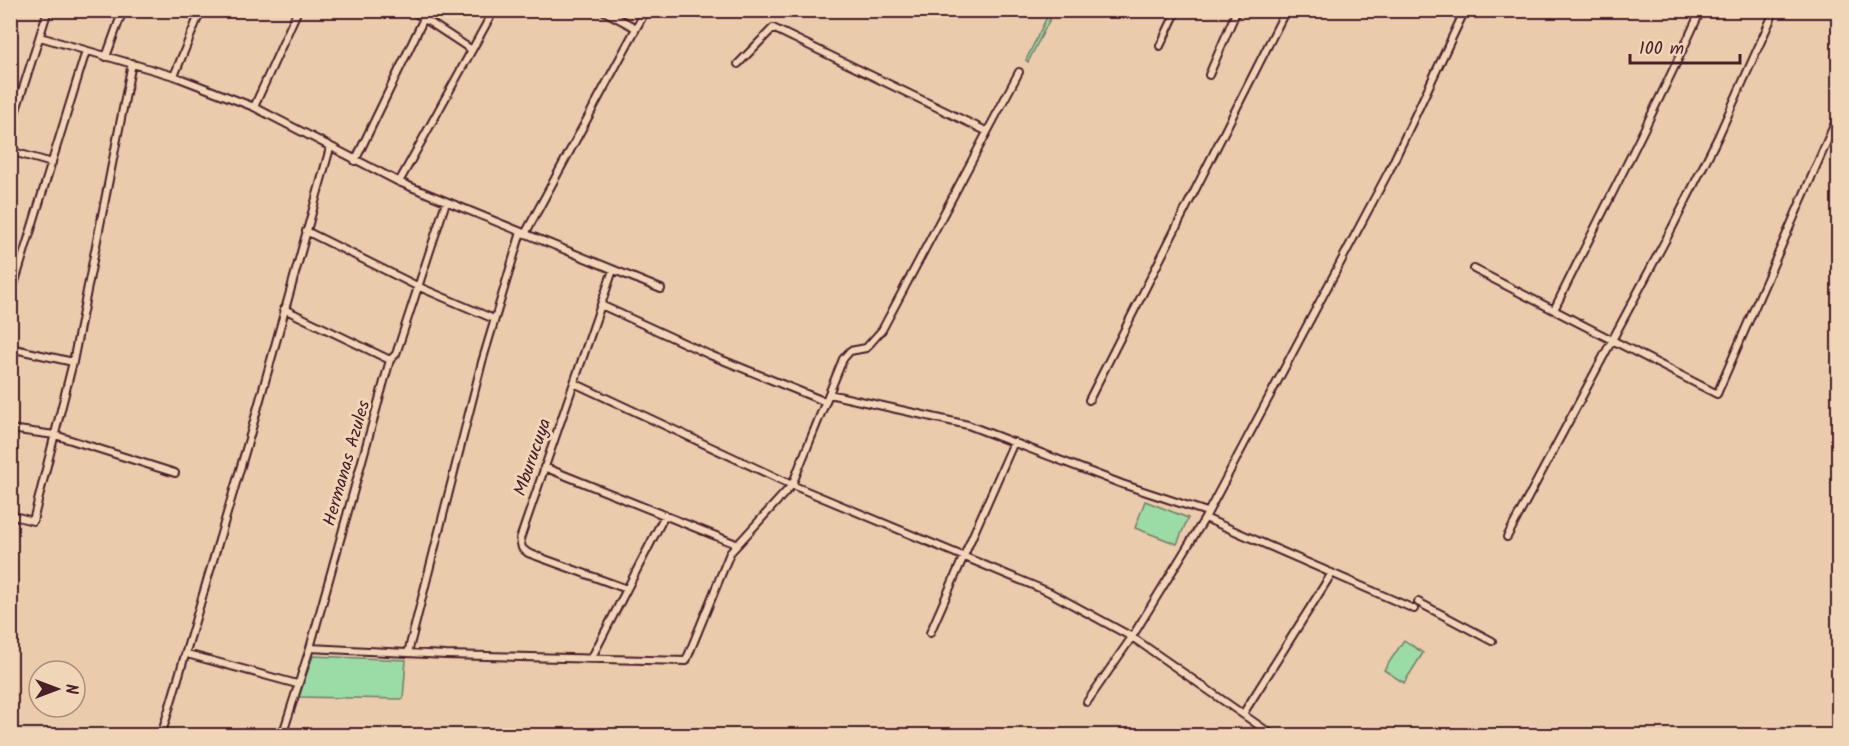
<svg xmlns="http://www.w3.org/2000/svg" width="1849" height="746" font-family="Kalam,sans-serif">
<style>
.green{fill:#9bdba5;stroke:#727d68;stroke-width:1.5}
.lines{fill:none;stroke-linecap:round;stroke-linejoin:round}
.street-casing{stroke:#4a1f2b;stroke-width:10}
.street{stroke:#f0d5b7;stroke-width:6}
.labels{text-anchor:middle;stroke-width:6;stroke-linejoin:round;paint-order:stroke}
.street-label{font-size:18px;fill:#4a1f2b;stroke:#f0d5b7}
</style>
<rect width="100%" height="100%" fill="#eacbab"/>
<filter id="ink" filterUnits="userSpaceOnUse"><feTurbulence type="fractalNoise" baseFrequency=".0167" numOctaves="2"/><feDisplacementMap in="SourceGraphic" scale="12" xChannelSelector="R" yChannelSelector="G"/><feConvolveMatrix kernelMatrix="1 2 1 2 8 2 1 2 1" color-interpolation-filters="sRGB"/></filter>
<g filter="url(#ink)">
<path class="green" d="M1050 11H1054L1028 62 1026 60Z
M1145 501 1188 518 1177 544 1135 528Z
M1404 640 1423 653 1404 683 1384 670Z
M313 656 406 660 403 699 299 697Z"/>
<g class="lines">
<g class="street-casing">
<path id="street" d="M411 10 472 50
M602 10 636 28
M40 37 174 76 254 107 399 182 661 289
M1160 46 1177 10
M106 57 123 10
M738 64 773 28 986 131
M1209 75 1237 10
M174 76 201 10
M254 107 298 10
M10 129 48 10
M10 151 52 163
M355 161 428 10
M399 182 494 10
M306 231 417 286 494 319
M525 234 646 10
M1474 269 1717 394 1838 116
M613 270 520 539 522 548 528 553 627 589
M10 298 86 51
M601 305 710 355 826 402
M284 309 390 360
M1554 310C1603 210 1655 112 1701 10
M10 348 73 362
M574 383 792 485 1049 592 1132 637 1274 736
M829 394 968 425 1122 484 1207 512
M1089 400 1286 10
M10 429 55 435 175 473
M544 467 736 544
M10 515 33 521 73 362 132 63
M1205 518 1414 609
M1507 537 1672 228 1718 137 1775 10
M10 596V604
M1418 602 1492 641
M930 633 1014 442
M310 648 446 655 686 661 730 553 792 485 843 359 850 351 866 348 882 330 1019 72
M408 653 482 362 521 232
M187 654 297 684
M591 659 665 515
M1087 702 1132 637 1205 518 1389 171 1465 10
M1243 714 1332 573
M161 736 249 439 330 148
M282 736 310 648 390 360 396 354 446 202"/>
</g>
<use href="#street" class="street"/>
</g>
</g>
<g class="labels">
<g class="street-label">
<text transform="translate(532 457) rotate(-71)" y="6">Mburucuya</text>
<text transform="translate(346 463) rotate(-74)" y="6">Hermanas Azules</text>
</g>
</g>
<rect width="1849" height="746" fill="none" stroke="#f0d5b7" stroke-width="36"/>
<rect x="18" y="18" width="1813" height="710" fill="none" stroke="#4a1f2b" stroke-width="2" filter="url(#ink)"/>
<g transform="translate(57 689) rotate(90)"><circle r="28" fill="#f0d5b7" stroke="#ae8c7f" stroke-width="1.5"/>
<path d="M0-4.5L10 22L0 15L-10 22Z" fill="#4a1f2b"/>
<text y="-9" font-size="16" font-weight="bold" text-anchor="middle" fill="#4a1f2b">N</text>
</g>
<path d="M1630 54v9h110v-9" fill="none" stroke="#4a1f2b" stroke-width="3"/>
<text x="1639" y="54" font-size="18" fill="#4a1f2b" stroke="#f0d5b7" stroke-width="4.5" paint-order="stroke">100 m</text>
</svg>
